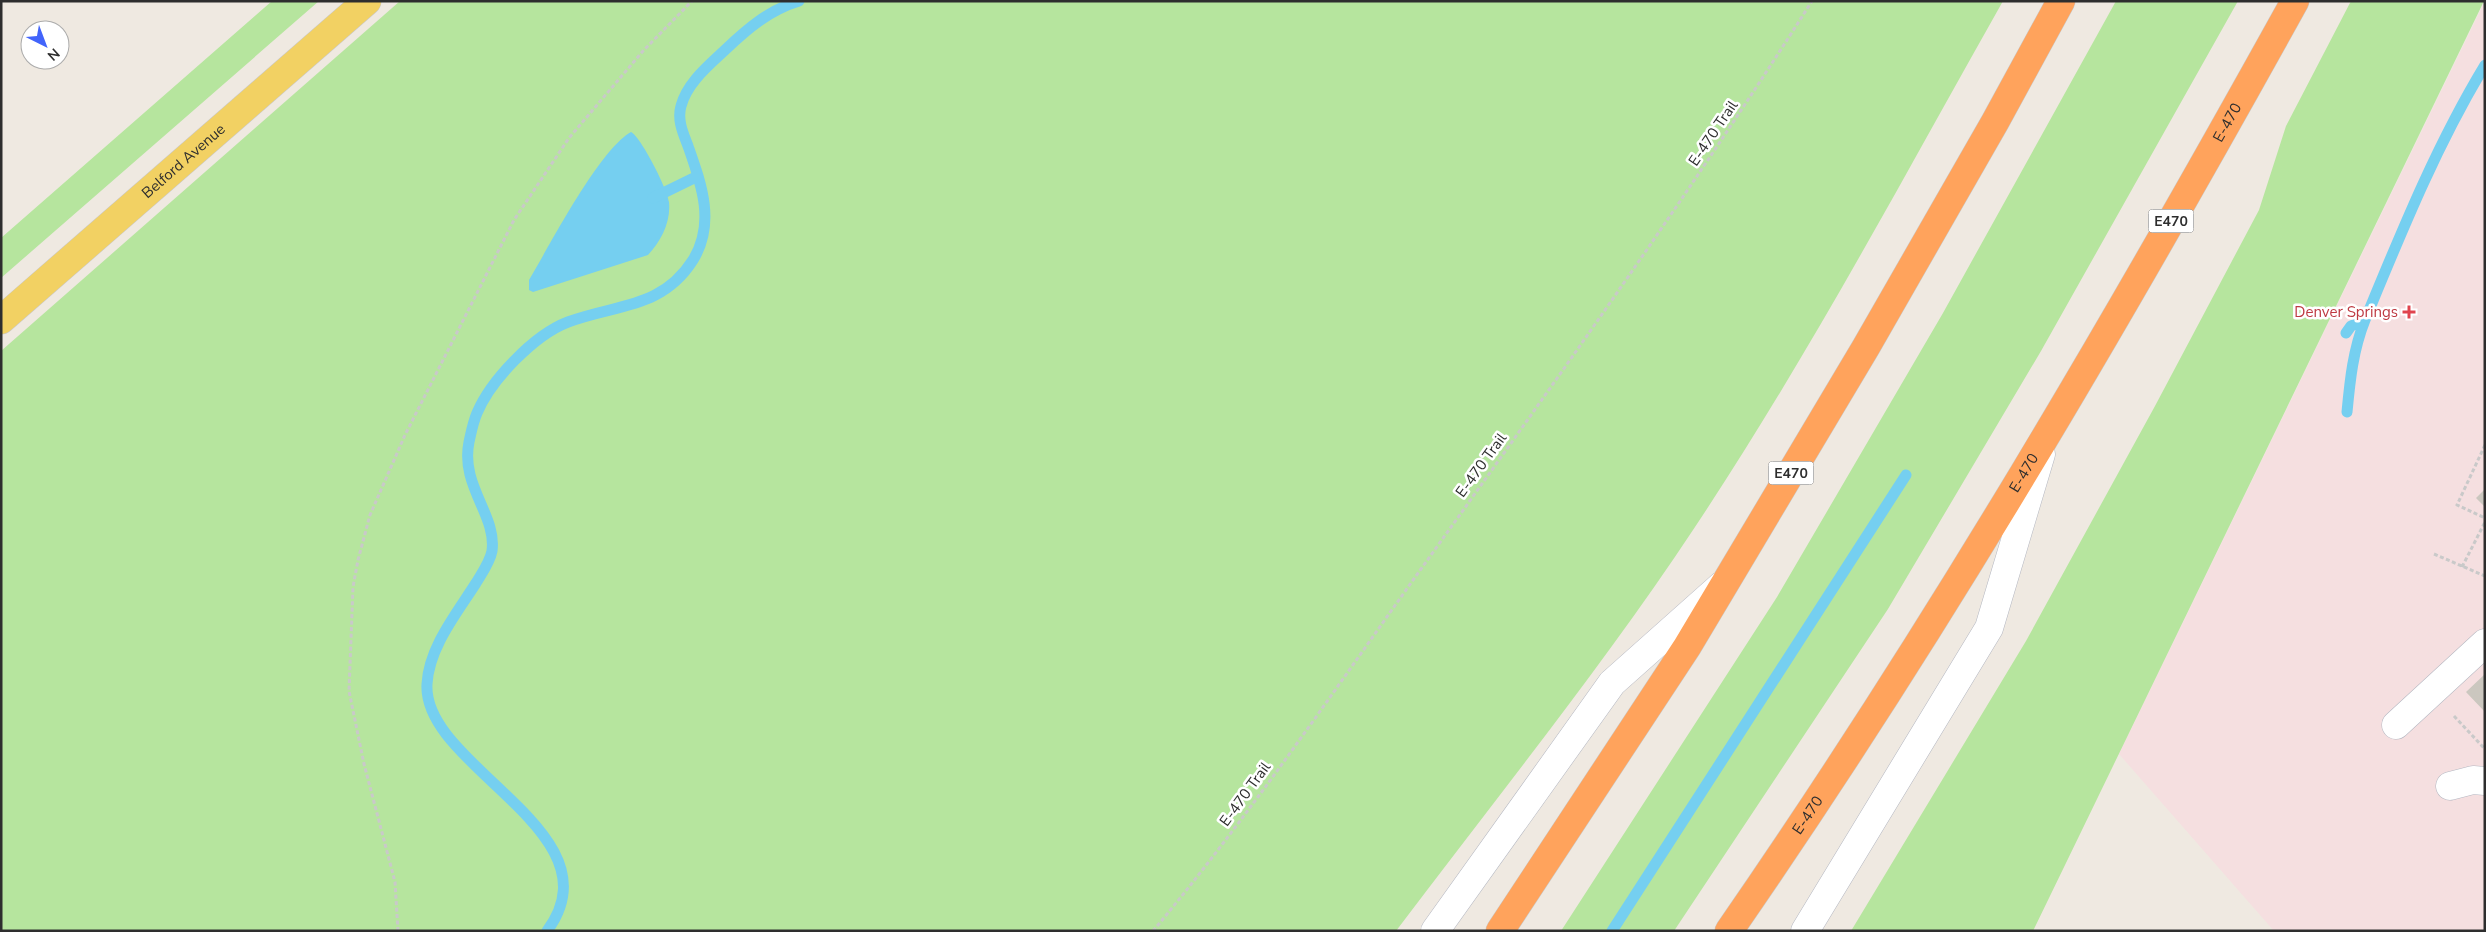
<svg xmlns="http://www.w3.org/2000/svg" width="2486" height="932" font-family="'Nunito Sans',sans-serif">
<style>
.medical{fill:#f5dfe0}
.green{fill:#b6e59e}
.water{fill:#75cff0}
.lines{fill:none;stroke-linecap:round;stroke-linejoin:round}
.stream{stroke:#75cff0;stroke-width:11}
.building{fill:#cbc7bf}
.minor-casing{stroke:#b4b7c1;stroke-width:29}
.major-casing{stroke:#c9c9c9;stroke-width:29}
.highway-casing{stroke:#c9c9c9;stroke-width:29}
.path{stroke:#c9c9c9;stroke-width:3;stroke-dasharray:4 2.5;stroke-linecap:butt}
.minor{stroke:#fff;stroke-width:28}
.major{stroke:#f2d163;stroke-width:28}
.highway{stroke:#ffa35c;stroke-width:28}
.health-dot{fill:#e0444e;stroke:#fff;stroke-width:2}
.labels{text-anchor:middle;stroke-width:5;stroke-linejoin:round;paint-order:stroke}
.shield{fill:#fff;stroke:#6d6d6d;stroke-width:1}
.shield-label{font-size:14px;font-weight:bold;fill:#2e2e2e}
.street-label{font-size:15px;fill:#2e2e2e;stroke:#fff}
.health-label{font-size:15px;fill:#be3a42;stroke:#fff;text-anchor:end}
</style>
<rect width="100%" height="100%" fill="#efe9e1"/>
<path class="medical" d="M2485 1V931H2274L2119 754Z"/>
<path class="green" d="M272 1H319L1 278V238Z
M400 1H2003C1903 178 1808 357 1695 527 1603 666 1497 797 1396 931H1V351Z
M2116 1H2238L2041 351 1888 609 1674 931H1561L1777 597 1943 313Z
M2351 1H2484L2033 931H1851L2026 641 2155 406 2259 210 2286 126Z"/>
<path class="water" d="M631 132C641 137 668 190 669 202 671 222 661 241 648 255L533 292 529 290V280C550 245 599 150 631 132Z"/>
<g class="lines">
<path class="stream" d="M653 198 698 176
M2346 333 2351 326 2365 320
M2347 412C2350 380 2353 350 2365 320 2401 233 2436 146 2485 65
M547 931C621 832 422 767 427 684 429 647 457 613 476 583 482 573 490 562 492 551 497 515 460 486 469 442 471 433 473 422 477 413 491 380 534 335 568 322 616 304 662 309 693 260 716 223 701 183 688 146 683 133 677 120 681 106 687 83 708 66 725 50 747 29 769 10 799 1
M1612 931 1906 475"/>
</g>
<path class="building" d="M2485 489V507L2476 498Z
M2485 674V712L2466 692Z"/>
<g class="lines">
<g class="minor-casing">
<path id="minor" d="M2396 725 2485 643
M2450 786 2473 780 2485 781
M1435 931 1612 683 1721 586
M1805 931 1989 628 2041 454"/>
</g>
<g class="major-casing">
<g id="major">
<path id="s1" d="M1 320 367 1"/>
</g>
</g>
<g class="highway-casing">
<g id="highway">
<path d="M1500 931 1687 647 1727 580 1866 347 1995 122 2061 1"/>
<path id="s2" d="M1729 931C1936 632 2119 319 2295 1"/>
</g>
</g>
<path class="path" d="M2485 445 2457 505 2485 518
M2434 554 2485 576
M2462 567 2485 522
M2454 716 2484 748
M398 931 395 882 364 764 349 691 353 587 358 560 370 515 405 435 514 220 569 138 643 51 692 1
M1153 931C1251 814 1337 686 1426 562 1558 378 1690 193 1812 1"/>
<use href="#minor" class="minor"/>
<use href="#major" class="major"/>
<use href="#highway" class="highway"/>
</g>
<path class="health-dot" d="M2406.5 304.5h5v5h5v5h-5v5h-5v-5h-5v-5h5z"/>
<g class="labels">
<g class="shield">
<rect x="2148.5" y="209.5" width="45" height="23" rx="4"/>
<rect x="1768.5" y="461.5" width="45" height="23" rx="4"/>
</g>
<g class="shield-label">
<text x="2171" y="226">E470</text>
<text x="1791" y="478">E470</text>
</g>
<g class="street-label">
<text dy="5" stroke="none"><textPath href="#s2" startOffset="950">E-470</textPath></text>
<text transform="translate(1713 133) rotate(-56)" y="5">E-470 Trail</text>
<text dy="5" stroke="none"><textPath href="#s1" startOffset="242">Belford Avenue</textPath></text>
<text transform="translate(1481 465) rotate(-54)" y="5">E-470 Trail</text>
<text dy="5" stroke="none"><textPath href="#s2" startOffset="545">E-470</textPath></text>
<text transform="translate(1245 794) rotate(-54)" y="5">E-470 Trail</text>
<text dy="5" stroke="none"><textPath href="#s2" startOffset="140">E-470</textPath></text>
</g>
<g class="health-label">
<text x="2398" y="317">Denver Springs</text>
</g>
</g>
<rect width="2486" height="932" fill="none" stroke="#2e2e2e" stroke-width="5"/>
<g transform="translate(45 45) rotate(138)"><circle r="24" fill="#ffffff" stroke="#ababab"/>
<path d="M0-4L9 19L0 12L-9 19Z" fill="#4264fb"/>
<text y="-8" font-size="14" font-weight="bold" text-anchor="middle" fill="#2e2e2e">N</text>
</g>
</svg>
